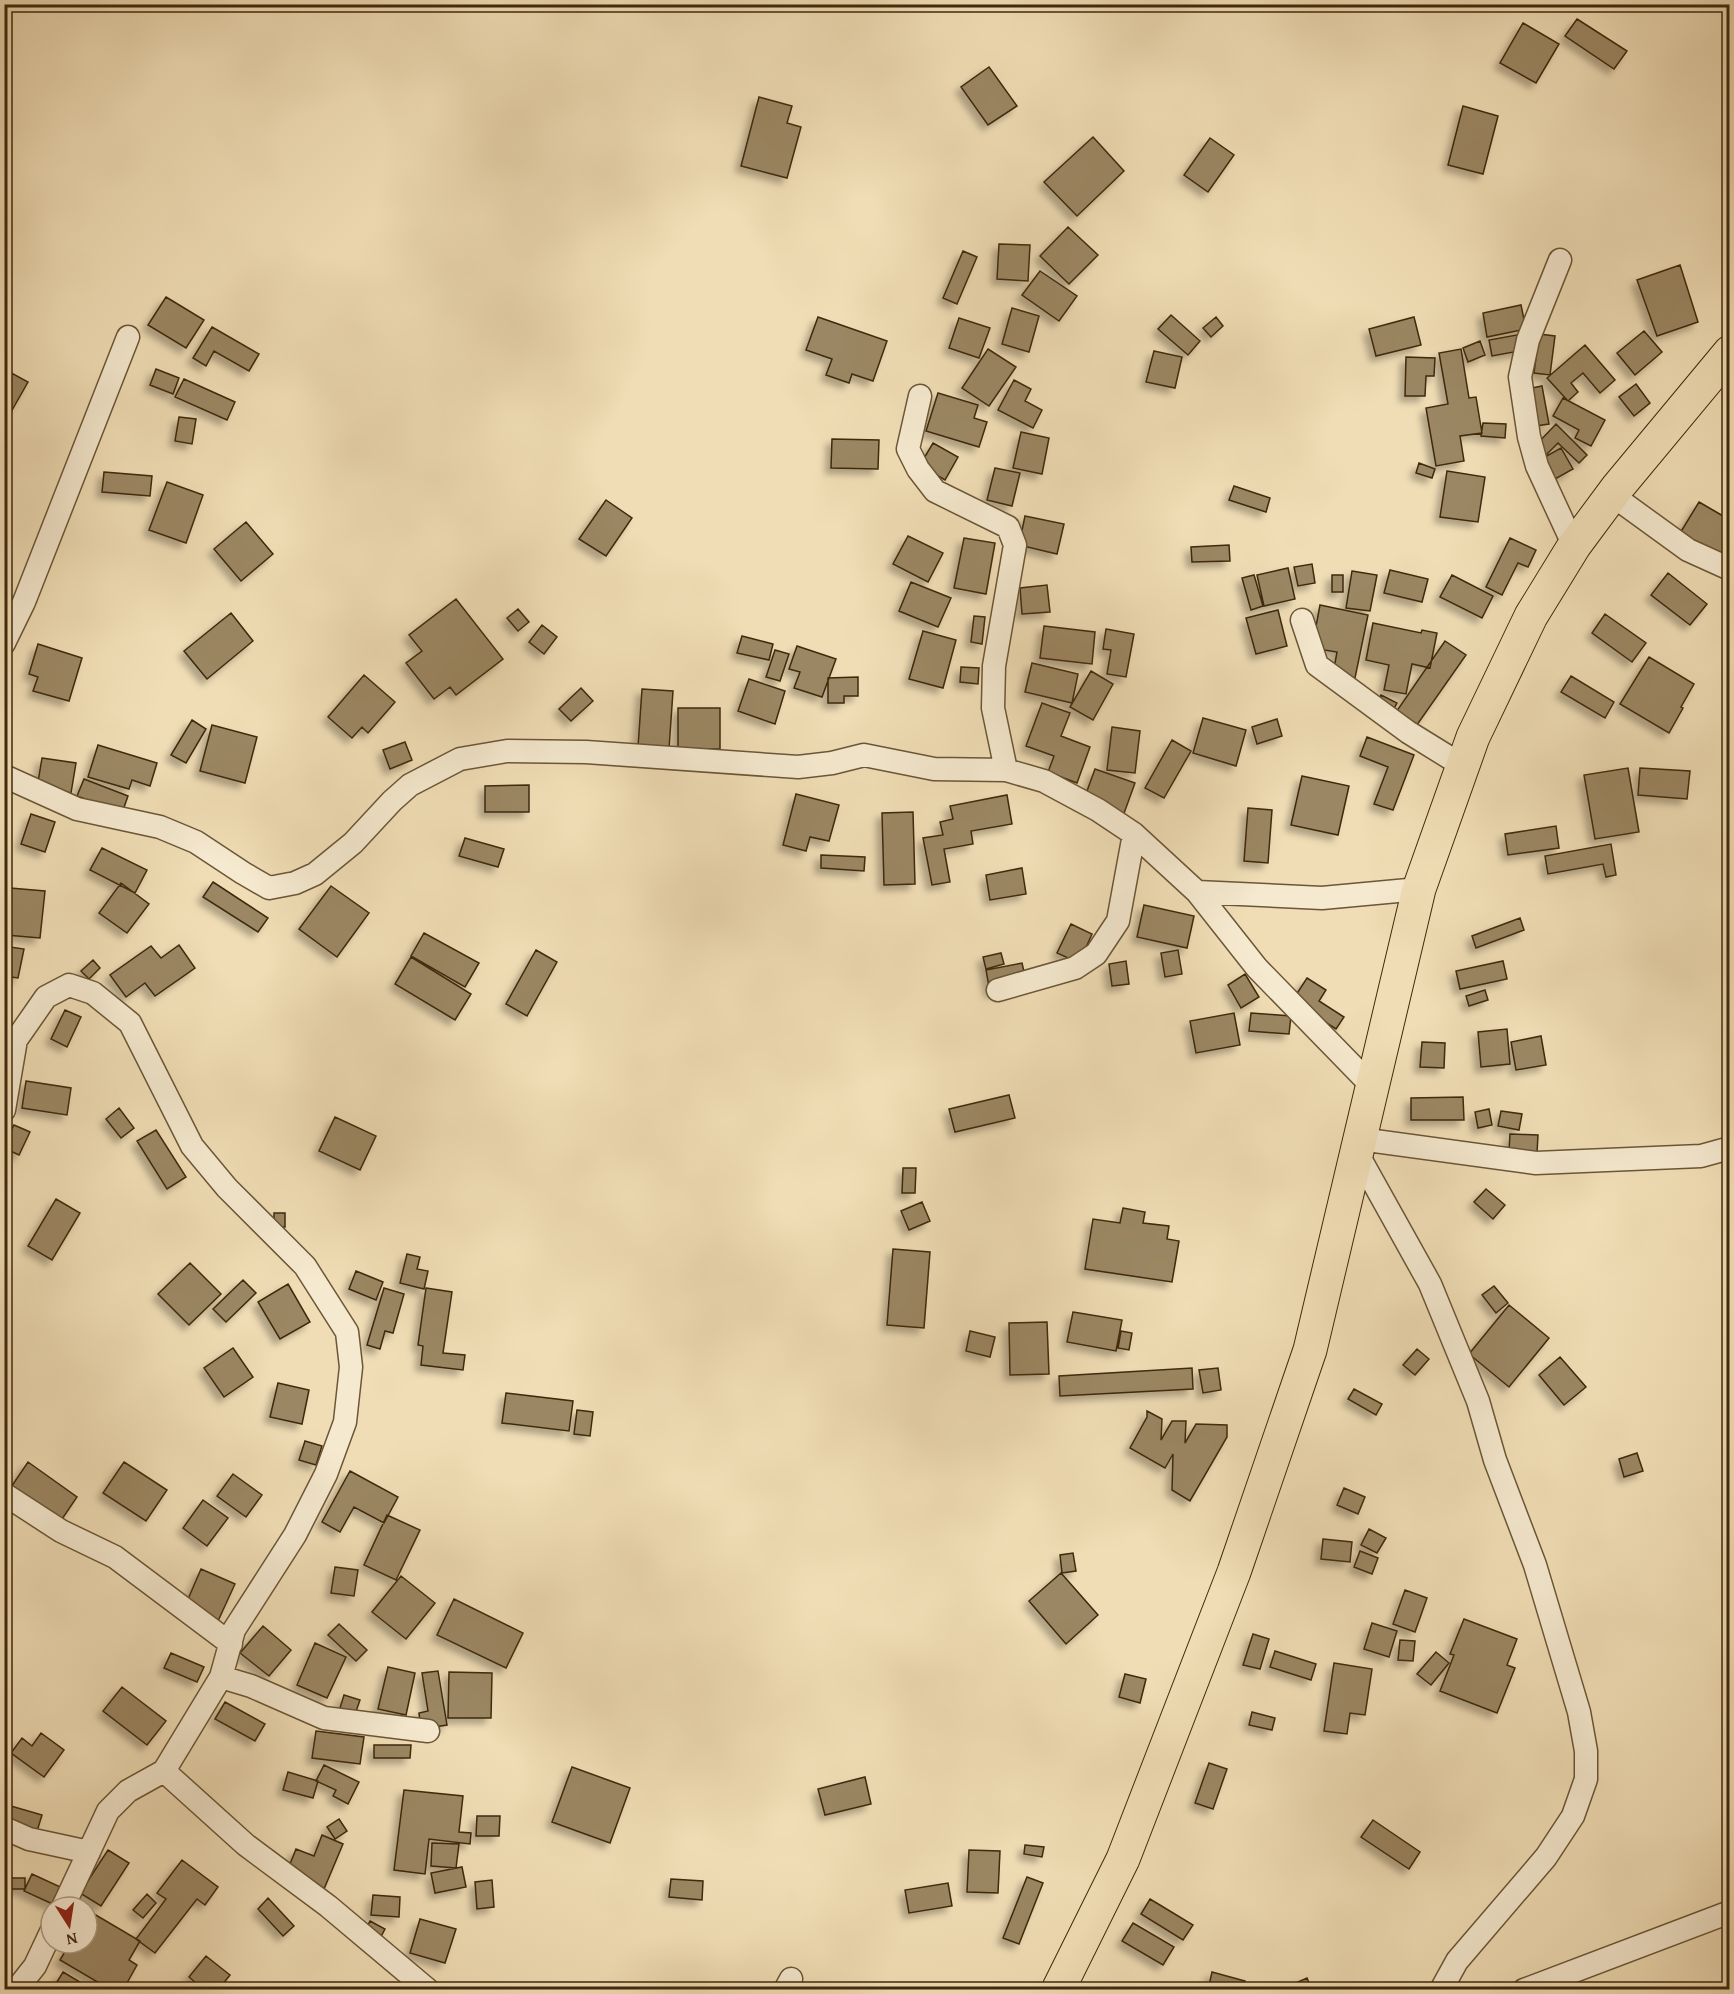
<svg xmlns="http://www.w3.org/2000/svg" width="1734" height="1994" font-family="'Gentium Book Plus',serif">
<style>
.building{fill:#9b8764;stroke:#3f290c;stroke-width:1.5;filter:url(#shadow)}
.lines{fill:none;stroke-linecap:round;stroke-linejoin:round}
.minor-casing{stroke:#6b5636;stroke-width:25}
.primary-casing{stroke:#3f290c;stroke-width:35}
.minor{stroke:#f5e9cf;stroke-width:22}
.primary{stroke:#f0ddb5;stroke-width:33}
</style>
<defs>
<filter id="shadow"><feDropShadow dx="-5.5" dy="5.5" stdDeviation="3" flood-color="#0004"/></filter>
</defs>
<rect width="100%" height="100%" fill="#f0ddb5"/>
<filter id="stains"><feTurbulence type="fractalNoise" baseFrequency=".00333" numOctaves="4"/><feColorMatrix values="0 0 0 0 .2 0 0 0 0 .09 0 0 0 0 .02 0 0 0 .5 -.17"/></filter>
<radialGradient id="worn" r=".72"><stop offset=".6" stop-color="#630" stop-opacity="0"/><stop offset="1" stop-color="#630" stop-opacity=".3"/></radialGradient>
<path class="building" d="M1577 19 1627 51 1614 69 1565 36Z
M1523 23 1559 44 1536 83 1500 63Z
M989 67 1017 106 988 125 961 87Z
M759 97 792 106 787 123 801 127 787 178 741 166Z
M1463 106 1498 116 1483 174 1448 165Z
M1093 137 1124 171 1077 216 1044 182Z
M1210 138 1234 155 1208 192 1184 175Z
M1068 227 1098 255 1069 284 1040 256Z
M999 244 1030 245 1028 281 997 279Z
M963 251 977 257 957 304 943 298Z
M1680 265 1698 322 1657 336 1637 280Z
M1040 271 1077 296 1059 321 1022 295Z
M166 297 204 320 186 348 148 325Z
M1521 305 1526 329 1487 337 1483 313Z
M1012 308 1039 316 1029 352 1002 344Z
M1171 315 1200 341 1188 355 1158 329Z
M818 317 887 341 873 381 852 374 849 383 826 375 832 359 806 350Z
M1216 317 1223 326 1211 337 1203 328Z
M1414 317 1421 345 1376 356 1369 329Z
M959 318 990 328 979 358 949 348Z
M212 327 259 354 249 371 214 351 206 366 193 358Z
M1644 331 1662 352 1635 375 1617 353Z
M1522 334 1525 350 1492 356 1489 340Z
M1539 334 1555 336 1550 375 1534 373Z
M1480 341 1485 355 1468 362 1463 348Z
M1585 345 1615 380 1600 393 1583 373 1571 383 1578 392 1568 401 1547 378Z
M988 349 1016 367 989 406 962 388Z
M1461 349 1469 398 1476 397 1482 433 1460 436 1464 461 1436 466 1426 408 1448 404 1439 353Z
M1154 351 1182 357 1175 388 1146 382Z
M1406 357 1435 358 1434 376H1426L1425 396H1405Z
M4 369 28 382 7 419 4 417Z
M156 369 179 378 173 394 150 385Z
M184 379 235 402 227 420 175 397Z
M1014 380 1031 389 1025 401 1042 410 1033 428 998 410Z
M1636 384 1650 403 1634 416 1619 397Z
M1542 386 1549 424 1529 427 1522 390Z
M938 393 978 405 974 418 987 422 979 447 926 431Z
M1563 398 1605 420 1591 446 1575 438 1579 430 1553 416Z
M179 417 196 419 192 444 175 441Z
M1483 423 1506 424 1505 438 1481 436Z
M1556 424 1587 455 1579 463 1558 443 1546 455 1536 445Z
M1021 432 1049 438 1042 474 1013 468Z
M832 439 879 440 878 469 831 468Z
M933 443 958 457 945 480 920 465Z
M1561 448 1573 469 1555 479 1543 458Z
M1419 463 1435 469 1432 478 1416 473Z
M995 468 1020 473 1012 506 987 500Z
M1447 471 1485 477 1478 522 1440 517Z
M104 472 152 476 150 496 102 492Z
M167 482 203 495 186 543 149 530Z
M1234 486 1270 498 1266 512 1229 500Z
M606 500 632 518 606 556 579 539Z
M1699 502 1730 520V545L1719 563 1677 538Z
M1025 516 1064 524 1057 554 1019 545Z
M246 522 273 554 241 581 214 549Z
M908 536 943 553 928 582 893 564Z
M964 538 995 543 986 594 954 588Z
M1510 538 1536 550 1528 567 1518 563 1502 595 1486 587Z
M1229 545 1230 561 1192 562 1191 547Z
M1312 564 1315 583 1298 586 1294 567Z
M1288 568 1295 599 1264 606 1257 575Z
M1390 570 1428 579 1422 602 1384 593Z
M1352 571 1377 575 1370 611 1346 608Z
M1668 573 1707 604 1690 625 1651 595Z
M1254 575 1263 606 1251 610 1242 578Z
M1332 575H1343V592H1332Z
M1452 575 1493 596 1482 618 1440 597Z
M911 582 951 598 938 627 899 611Z
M1047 585 1050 612 1022 614 1020 588Z
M456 599 503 659 456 695 450 687 434 699 406 663 422 651 409 635Z
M1320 605 1368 615 1355 678 1333 674 1337 652 1312 648Z
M518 609 529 622 518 631 507 618Z
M1278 610 1287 646 1256 654 1246 618Z
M231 613 253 641 207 679 184 651Z
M1605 614 1646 643 1632 662 1592 633Z
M974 616 985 617 982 644 971 642Z
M1373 623 1421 633 1422 630 1437 633 1430 668 1412 664 1406 694 1384 690 1389 665 1366 660Z
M542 625 557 637 544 654 529 642Z
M1044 626 1095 632 1092 664 1040 658Z
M1106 629 1134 634 1126 677 1107 674 1111 650 1103 649Z
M923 631 956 640 943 688 909 679Z
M742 636 773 644 769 660 737 653Z
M1445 641 1466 655 1412 732 1392 718Z
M38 644 82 658 69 701 33 691 38 677 29 674Z
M797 646 836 659 822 697 794 688 800 672 789 669Z
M775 650 789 654 780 681 766 677Z
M1649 657 1694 684 1681 707 1683 708 1669 733 1620 704Z
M1032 663 1078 674 1072 703 1025 692Z
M961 667 979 668 978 684 960 682Z
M1091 671 1113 684 1093 720 1070 707Z
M364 675 395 702 368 733 362 727 352 738 328 717Z
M1571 676 1614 702 1605 718 1561 692Z
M858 677V696H844V703H828V678Z
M749 679 785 691 775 724 738 711Z
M581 688 593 701 571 721 559 709Z
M642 689 673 691 669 749 638 747Z
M1381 695 1397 703 1391 714 1375 707Z
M1042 703 1070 713 1061 736 1090 747 1077 783 1048 772 1054 756 1026 746Z
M678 708H720V749H678Z
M1203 718 1246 730 1236 766 1193 753Z
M1277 719 1282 736 1257 744 1252 727Z
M192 720 206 729 186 763 171 755Z
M212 725 257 737 245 783 200 771Z
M1112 727 1140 731 1135 773 1107 770Z
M1367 737 1414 755 1393 810 1374 804 1388 767 1360 756Z
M1172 740 1191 751 1164 798 1145 788Z
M405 742 412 760 390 769 383 750Z
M98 745 157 763 150 786 132 780 129 789 88 777Z
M42 758 76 763 71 793 37 788Z
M1628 768 1639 832 1595 839 1584 775Z
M1640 768 1690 771 1687 799 1638 795Z
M1095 769 1135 783 1123 816 1083 802Z
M1302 776 1349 786 1338 835 1291 825Z
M84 779 128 796 122 813 77 796Z
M529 785V812H485V786Z
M796 794 839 805 829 841 810 837 806 851 783 845Z
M1007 795 1012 824 971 831 973 844 944 849 950 882 932 885 923 838 943 835 940 822 953 819 950 806Z
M1248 808 1272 810 1268 863 1244 861Z
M913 812 915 884 884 885 882 813Z
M31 814 55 822 45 852 21 844Z
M1556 826 1559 848 1508 855 1505 834Z
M465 838 504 849 498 867 459 856Z
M1611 844 1616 875 1606 877 1603 864 1548 874 1545 856Z
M102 848 147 870 135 893 90 870Z
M821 855 865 857 864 871 821 868Z
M1022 868 1026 894 990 900 986 875Z
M213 882 268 918 258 932 203 897Z
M121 883 149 904 127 933 99 913Z
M331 886 369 913 337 957 299 929Z
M10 888 45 891 40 938 6 935Z
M1144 905 1194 916 1187 948 1137 937Z
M1520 918 1524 930 1476 948 1472 936Z
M1071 924 1092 934 1079 963 1057 953Z
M424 933 479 963 465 987 411 956Z
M179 945 195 968 155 996 145 983 126 997 110 975 151 946 161 958Z
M4 946 24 949 18 978 4 976Z
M536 950 557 962 527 1016 506 1004Z
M1178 950 1182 974 1165 977 1161 953Z
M1001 953 1004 964 986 969 983 957Z
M411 957 471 994 455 1020 395 984Z
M93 960 100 968 89 979 81 971Z
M1126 961 1129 984 1112 986 1109 964Z
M1503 961 1507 979 1460 989 1456 971Z
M1022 963 1027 985 990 992 986 970Z
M1245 974 1259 997 1241 1008 1228 985Z
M1307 978 1326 990 1319 1001 1344 1017 1336 1029 1292 1001Z
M1485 990 1488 1000 1469 1006 1466 996Z
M65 1010 81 1017 67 1047 51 1039Z
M1234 1013 1240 1045 1196 1053 1190 1021Z
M1251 1013 1291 1016 1289 1034 1249 1031Z
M1507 1029 1510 1064 1481 1067 1478 1032Z
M1541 1036 1546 1065 1516 1070 1511 1042Z
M1422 1042 1445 1043 1444 1068 1420 1067Z
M26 1081 71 1088 67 1115 22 1108Z
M1009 1095 1015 1118 955 1132 949 1109Z
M1463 1097 1464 1120H1411V1098Z
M119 1108 134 1128 121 1138 106 1119Z
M1489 1109 1492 1125 1478 1128 1475 1112Z
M1501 1111 1522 1114 1519 1130 1498 1126Z
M335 1117 376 1136 360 1170 319 1151Z
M14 1125 30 1132 19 1155 4 1148V1144Z
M156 1130 186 1177 167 1189 137 1141Z
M1510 1134 1538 1135 1537 1153 1509 1151Z
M903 1168H916L915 1193H902Z
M1486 1189 1505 1205 1493 1219 1474 1202Z
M56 1199 80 1213 52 1260 28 1246Z
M922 1202 930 1221 909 1230 901 1211Z
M1123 1208 1145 1212 1143 1223 1169 1226 1167 1239 1179 1241 1172 1282 1085 1269 1093 1219 1120 1223Z
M274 1213H285V1227H274Z
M893 1249 930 1252 924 1328 887 1325Z
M407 1254 420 1257 417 1269 428 1271 424 1289 400 1283Z
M190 1263 221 1294 189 1325 158 1294Z
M356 1271 383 1282 376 1300 349 1289Z
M243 1280 256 1293 226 1322 213 1309Z
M288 1284 310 1322 280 1339 258 1302Z
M1494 1286 1508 1303 1496 1313 1482 1295Z
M384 1288 404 1294 393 1333 385 1331 380 1349 367 1345Z
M426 1288 452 1292 443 1353 465 1355 463 1370 421 1365 423 1346 418 1345Z
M1509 1305 1549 1338 1509 1387 1469 1354Z
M1073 1312 1122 1320 1116 1351 1067 1342Z
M1047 1322 1049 1374 1010 1375 1009 1323Z
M970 1331 995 1337 990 1357 966 1351Z
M1121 1331 1132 1333 1129 1350 1118 1348Z
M233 1348 253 1377 224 1397 204 1368Z
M1417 1349 1429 1359 1415 1375 1403 1365Z
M1560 1357 1586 1387 1564 1405 1539 1375Z
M1192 1368 1193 1389 1060 1396 1059 1376Z
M1218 1368 1221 1390 1203 1393 1199 1370Z
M278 1383 309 1390 302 1424 270 1417Z
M1354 1389 1382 1404 1376 1415 1348 1399Z
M506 1393 573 1401 569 1431 502 1423Z
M577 1410 593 1412 590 1436 574 1434Z
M1147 1411 1162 1419 1161 1440 1172 1421H1186L1185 1443 1196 1424 1227 1425V1437L1190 1501 1172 1490 1173 1454 1165 1468 1130 1448 1147 1417Z
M305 1441 322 1446 316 1465 299 1460Z
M1637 1453 1643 1471 1624 1477 1619 1459Z
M28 1462 77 1497 56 1528 7 1493Z
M124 1462 167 1490 146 1521 103 1493Z
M350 1471 398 1497 384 1523 354 1507 340 1532 322 1522Z
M233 1474 262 1495 246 1517 217 1496Z
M1344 1488 1365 1497 1358 1514 1337 1505Z
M203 1500 228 1518 207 1546 183 1528Z
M387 1515 420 1530 396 1580 364 1565Z
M1369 1529 1386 1538 1377 1553 1361 1545Z
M1323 1539 1352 1542 1350 1562 1321 1559Z
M1360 1551 1378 1558 1372 1574 1354 1567Z
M1073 1553 1076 1571 1062 1573 1060 1555Z
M335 1567 358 1570 354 1596 331 1593Z
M201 1569 235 1584 218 1621 185 1606Z
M1061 1573 1098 1615 1066 1644 1029 1601Z
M401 1576 435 1603 406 1639 372 1612Z
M1405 1590 1427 1598 1415 1632 1393 1624Z
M454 1599 523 1633 506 1668 437 1635Z
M1464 1619 1517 1639 1507 1665 1515 1668 1497 1713 1440 1691 1454 1655 1450 1654Z
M1372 1623 1397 1631 1389 1657 1364 1649Z
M339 1624 367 1650 356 1661 328 1635Z
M263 1626 291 1650 269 1676 240 1653Z
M1253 1634 1269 1639 1260 1669 1243 1665Z
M1400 1640 1415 1641 1413 1661 1398 1660Z
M315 1643 346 1657 327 1698 297 1685Z
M1275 1651 1316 1664 1311 1680 1270 1667Z
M1436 1652 1449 1663 1431 1685 1417 1674Z
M171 1653 204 1667 197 1682 164 1668Z
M1334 1663 1372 1669 1365 1715 1350 1713 1347 1734 1324 1731Z
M388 1667 415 1673 406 1715 378 1709Z
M438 1671 447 1725 421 1729 419 1713 428 1711 422 1673Z
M449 1672 492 1673 491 1718H448Z
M1125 1674 1146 1679 1140 1703 1119 1697Z
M122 1687 166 1721 147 1745 103 1711Z
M344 1695 360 1700 352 1723 337 1718Z
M225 1702 265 1724 255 1741 215 1719Z
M1252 1712 1275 1718 1272 1730 1249 1725Z
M316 1731 364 1737 360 1764 312 1758Z
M41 1733 64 1750 44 1777 11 1753 22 1738 32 1746Z
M374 1745H411L410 1758H374Z
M1209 1763 1227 1769 1213 1809 1195 1803Z
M324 1765 359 1782 348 1804 333 1796 336 1790 316 1781Z
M572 1767 630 1788 610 1843 552 1822Z
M288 1772 318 1781 313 1798 283 1790Z
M865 1777 871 1804 825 1815 818 1789Z
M404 1790 463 1796 459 1832 471 1833 470 1844 429 1839 425 1874 394 1870Z
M4 1804 42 1815 34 1841 4 1832Z
M477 1816H500L499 1836H476Z
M339 1819 347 1831 335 1839 327 1827Z
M1373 1820 1420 1852 1409 1869 1361 1837Z
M322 1835 343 1844 324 1889 286 1874 296 1849 314 1856Z
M432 1843 459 1844 456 1868 431 1866Z
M1025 1845 1044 1847 1042 1857 1024 1854Z
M108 1850 129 1863 101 1906 80 1893Z
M969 1850 1000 1851 998 1893 967 1892Z
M182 1860 218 1887 205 1905 197 1899 155 1953 136 1939 166 1899 157 1893Z
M462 1867 466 1887 435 1893 431 1873Z
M32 1874 67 1890 59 1907 24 1891Z
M1027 1877 1043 1883 1019 1944 1003 1938Z
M9 1878H25V1889H9Z
M671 1879 703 1881 702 1900 669 1897Z
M492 1880 494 1907 477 1909 475 1882Z
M948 1883 952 1906 909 1913 905 1890Z
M147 1894 156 1903 143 1918 133 1910Z
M373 1895 400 1897 399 1917 371 1915Z
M268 1898 294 1926 283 1936 258 1909Z
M1150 1899 1193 1925 1183 1940 1141 1914Z
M89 1911 140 1941 129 1960 137 1965 123 1990H111L60 1960 70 1943H87V1914Z
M420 1919 456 1929 445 1963 410 1953Z
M370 1921 385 1929 377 1944 362 1936Z
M1133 1923 1174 1947 1163 1965 1122 1941Z
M206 1956 230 1975 218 1990H204L189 1977Z
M63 1972 90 1988 89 1990H52Z
M1212 1972 1245 1981 1242 1990H1208Z
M1307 1978 1312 1990H1280Z"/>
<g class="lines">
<g class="minor-casing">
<path id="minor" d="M1560 260 1528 340 1520 377 1529 437 1537 466 1574 546
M920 396 908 449 918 469 935 491 1008 527 1015 545 994 666 993 708 1006 770
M1612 495 1688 550 1730 569
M1302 620 1317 665 1408 732 1463 766
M4 643 24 602 128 337
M4 776 77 809 160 827 196 842 243 873 269 888 295 883 315 874 353 843 392 801 410 785 460 759 507 751 586 752 798 767 832 763 864 755 934 769 1006 770 1044 781 1098 810 1134 834 1197 892 1257 968 1372 1086
M1197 892 1322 898 1419 889
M998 990 1075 968 1096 954 1118 921 1134 834
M4 1110 16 1040 46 997 69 985 93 993 130 1023 192 1146 227 1188 305 1266 347 1332 351 1367 345 1422 326 1474 295 1535 234 1630 221 1677 164 1771 128 1791 108 1811 63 1907
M1360 1139 1536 1163 1701 1156 1730 1148
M1357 1153 1430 1284 1478 1401 1495 1460 1535 1565 1579 1712 1586 1751V1779L1573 1816 1546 1857 1457 1961 1441 1990
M4 1494 61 1531 115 1557 231 1644
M221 1677 251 1686 324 1718 428 1731
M164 1771 246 1845 328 1906 428 1990
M4 1828 29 1839 89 1852
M16 1990 35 1966 51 1932
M785 1990 791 1979
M1524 1990 1730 1912"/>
</g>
<g class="primary-casing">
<path id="primary" d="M1058 1990 1123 1859 1234 1572 1310 1350 1419 889 1473 737 1531 616 1574 546 1617 488 1730 352"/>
</g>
<use href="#minor" class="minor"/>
<use href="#primary" class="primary"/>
</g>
<rect width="1734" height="1994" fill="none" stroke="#f0ddb5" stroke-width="24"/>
<rect x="6" y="6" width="1722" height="1982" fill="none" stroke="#3f290c" stroke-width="3"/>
<rect x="12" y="12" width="1710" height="1970" fill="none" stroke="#3f290c" stroke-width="1.5"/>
<g transform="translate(69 1925) rotate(168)"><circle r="28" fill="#f5e9cf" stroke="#ac9c81" stroke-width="1.5"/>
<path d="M0-4.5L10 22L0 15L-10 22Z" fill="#8f2418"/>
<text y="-9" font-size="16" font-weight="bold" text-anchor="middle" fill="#3f290c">N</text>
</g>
<rect width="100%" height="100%" filter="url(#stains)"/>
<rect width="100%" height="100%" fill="url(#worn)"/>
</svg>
